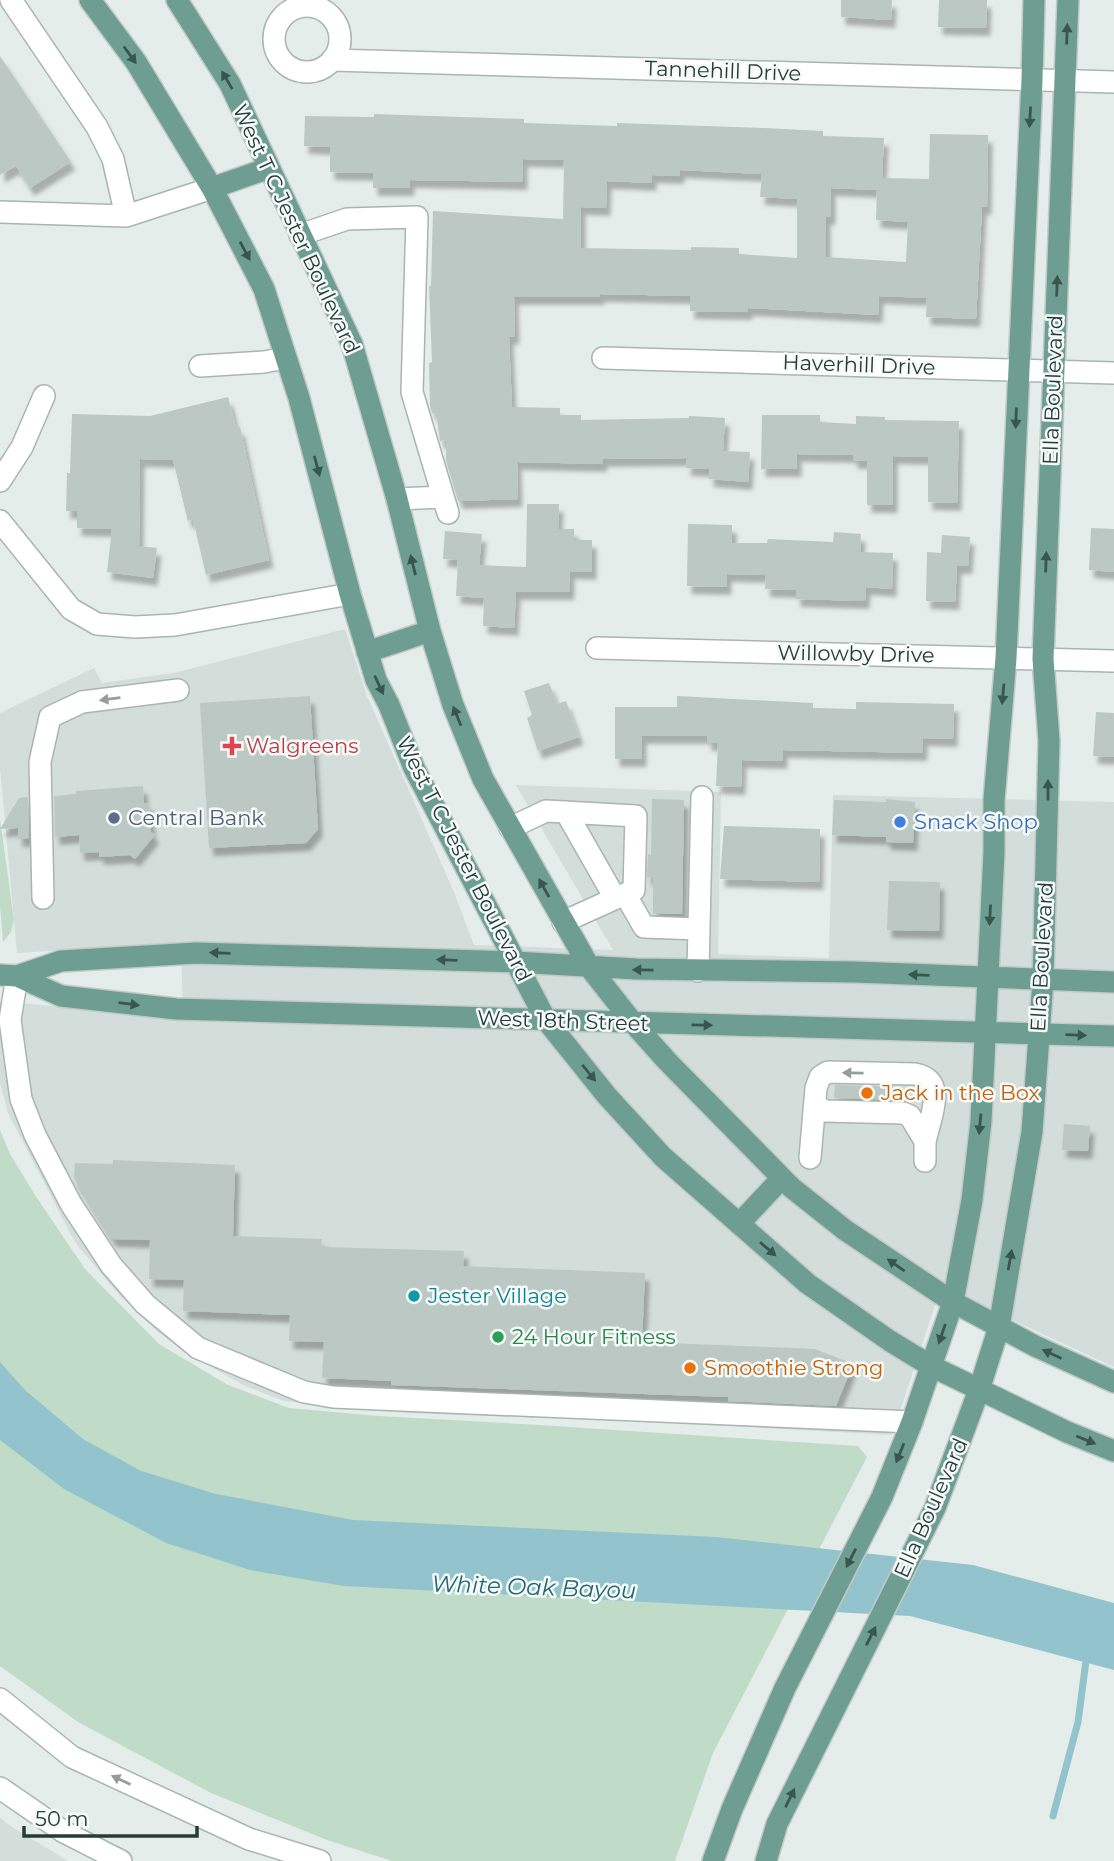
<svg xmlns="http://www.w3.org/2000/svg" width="1114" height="1861" font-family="Montserrat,sans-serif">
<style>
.built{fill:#d3ddd9}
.green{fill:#c0dcc8}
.water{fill:#93c3cc}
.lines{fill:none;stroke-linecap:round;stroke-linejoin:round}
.stream{stroke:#93c3cc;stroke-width:7}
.building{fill:#bbc8c3;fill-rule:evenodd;filter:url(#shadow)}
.minor-casing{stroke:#a8b5b1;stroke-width:24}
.major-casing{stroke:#c2c9c7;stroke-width:24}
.minor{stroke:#fff;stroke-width:21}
.major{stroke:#6e9e92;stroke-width:21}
.oneway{fill:#38554e}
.oneway2{fill:#929e9b}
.health-dot{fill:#e0444e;stroke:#f6faf8;stroke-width:2.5}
.service-dot{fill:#5c6f8a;stroke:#f6faf8;stroke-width:2.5}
.shop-dot{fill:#3f7fe0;stroke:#f6faf8;stroke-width:2.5}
.food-dot{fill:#e8710a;stroke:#f6faf8;stroke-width:2.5}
.culture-dot{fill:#0f9aa8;stroke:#f6faf8;stroke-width:2.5}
.leisure-dot{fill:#2e9e5b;stroke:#f6faf8;stroke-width:2.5}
.labels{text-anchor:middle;stroke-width:5;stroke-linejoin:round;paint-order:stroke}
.street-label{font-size:21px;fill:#263d37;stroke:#f6faf8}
.health-label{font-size:21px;fill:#be3a42;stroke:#f6faf8;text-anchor:start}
.service-label{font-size:21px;fill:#4e5e75;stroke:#f6faf8;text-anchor:start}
.shop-label{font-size:21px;fill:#366cbe;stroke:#f6faf8;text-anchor:start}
.food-label{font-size:21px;fill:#c56008;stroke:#f6faf8;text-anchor:start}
.culture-label{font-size:21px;fill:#0d838f;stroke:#f6faf8;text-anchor:start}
.leisure-label{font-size:21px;fill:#27864d;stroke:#f6faf8;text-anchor:start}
.water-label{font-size:23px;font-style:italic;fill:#256674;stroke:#f6faf8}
</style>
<defs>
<filter id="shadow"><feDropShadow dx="4.5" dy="8" stdDeviation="2" flood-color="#0004"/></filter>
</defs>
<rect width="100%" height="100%" fill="#e5edea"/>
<path class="built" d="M345 629 367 696 454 892 474 945 613 950 516 785 721 792 718 954 829 958 833 795 1114 802V1367L941 1287 892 1435 636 1421 405 1413 284 1401 245 1386 186 1353 158 1332 120 1296 78 1246 69 1231 8 1113 0 1083V1001L183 1019 181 943 17 953 0 767V713L94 668 102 683 174 673Z
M0 1818 12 1827 68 1861H0Z"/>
<path class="green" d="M0 819 14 920 11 932 3 942 0 905Z
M0 1130 10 1154 35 1195 85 1269 159 1344 228 1385 289 1408 379 1416 539 1425 858 1446 867 1457 713 1753 675 1861H392L327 1840 211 1793 78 1722 0 1666Z"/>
<path class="water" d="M0 1362 25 1390 83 1439 141 1471 216 1494 353 1520 716 1537 973 1565 1114 1603V1670L910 1616 344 1586 250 1570 166 1543 64 1489 0 1440Z"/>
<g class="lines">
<path class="stream" d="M1053 1816 1078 1722 1087 1653"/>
</g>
<path class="building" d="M841 0H892L891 20 841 17Z
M939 0H987L986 28 938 27Z
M0 56 71 162 30 188 16 166 0 175Z
M374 114 524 119V123L617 126V123L764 128 823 131V136L884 138 882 178 929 179 930 134 988 135 987 207H982L976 319 926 317 927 298 879 296 878 315 748 308V312L690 311V296L600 294V297H514L515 336 509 337 512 407 560 408V415H581V420L689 418V416L725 418 723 451 750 452 748 482 709 479V469L686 468 687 458 603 459 602 464 517 462 518 499 458 501 446 461V440L440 441 436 413H432L430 406 429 363 432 362 429 286H431L433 211 563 219 564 160 523 159V182L410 180V188H373V173L330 172V147L304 146 305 116 374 117ZM680 170 762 174 760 197 797 199V258L739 254V248L691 247V250L581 248V207L606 208 607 181 652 183V175L680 176ZM831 188 877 190 876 220 908 222 906 262 826 257V217H831Z
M228 397 236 428 240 427 269 560 206 575 193 519 188 521 173 460 140 459 139 546 157 548 153 578 107 572 112 529 77 528V511H66L67 473H70L72 414 150 416Z
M762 415H820V422L856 424V416L885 417V420L959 421 957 503 928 502V457L893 456V505H867V461H853V455L797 454V469H761Z
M527 504H559L558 529H574V540H592V572L570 571V592H516L514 628 483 626 484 598 456 596 458 560 443 559 445 531 482 534 479 565 526 567Z
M688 524 732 525V543H767L768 539 833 542 834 532 861 534 860 552 893 553 892 589 866 587 865 601 796 599V590L765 589 766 575 727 574V587L687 586Z
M1091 528 1114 529V572L1089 570Z
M942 535 970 537 968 566H957L955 602 926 601 927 552 941 553Z
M549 683 557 704 566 701 579 737 538 751 527 718 532 715 524 691Z
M310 696 318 829 306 843 209 848 200 703Z
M677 696 813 703V708L856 709V702L954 704 953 739 923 738V753L783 750V761L742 760 741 787 716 786 718 743H707V736H642V759H615V707H677Z
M1096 712 1114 713V757L1093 756Z
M143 786 144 803H149L151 832 155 835 135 859 130 855 99 857V852L80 853 79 835 55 837 54 796 76 794V791Z
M28 797 29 838 18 839V828L0 829 19 798Z
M652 799 684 800 682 914H653V877H647L648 854 651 855Z
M886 799 915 802 913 843 886 842V837L832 835 834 800 886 802Z
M724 826 820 829 819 882 720 879Z
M889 881 940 882 939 931 887 930Z
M835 1085 900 1087V1100L834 1098Z
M1064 1124 1090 1126 1088 1151 1062 1150Z
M113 1160 235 1165 233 1236 322 1239 321 1247 464 1251 463 1266 645 1273 642 1342 815 1349 853 1364 836 1406 728 1401V1397L391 1385V1381L322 1378 324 1342 289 1341 290 1315 183 1311 184 1280 149 1279 150 1240 112 1239 74 1178 75 1163 113 1164Z"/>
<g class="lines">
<g class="minor-casing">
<path id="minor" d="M11 0 97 127 113 159 126 216
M274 39a33 33 0 1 1 66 0a33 33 0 1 1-66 0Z
M332 60 1114 82
M0 212 126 216 212 188
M300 235 347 219 417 217 412 392 448 513
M603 358 1114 373
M200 366 264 362 285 358
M0 481 22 447 44 396
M397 499 443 497
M0 521 71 609 97 624 135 627 175 625 350 594
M597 648 1114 661
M566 812 615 898
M510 828 546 811 636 816 634 890 563 922
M625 894 644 927 699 929
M43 898 40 762 50 717 82 702 178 690
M698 971 702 797
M17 976 10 1020 21 1099 35 1135 71 1204 111 1265 145 1304 198 1348 304 1392 333 1397 912 1422
M815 1105 825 1111 903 1113 910 1116 925 1141
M810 1158 816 1088 820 1077 828 1072 915 1074C950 1081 928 1121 925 1143 925 1149 925 1155 925 1161
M0 1699 72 1757 249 1839 320 1861
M0 1788 64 1832 121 1861"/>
</g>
<g class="major-casing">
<path id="major" d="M90 0 136 62 212 188 264 289 299 398 350 594 376 680 389 705 414 768 546 1020 607 1096 663 1157 808 1284 890 1341 931 1366 1067 1432 1114 1451
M177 0 230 84 352 344 397 499 430 631 453 705 483 779 590 968 634 1024 667 1061 792 1188 845 1230 953 1302 1035 1346 1114 1382
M212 188 269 168
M367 652 430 631
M0 975 17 976 61 996 176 1009 1114 1036
M17 976 61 961 196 953 515 962 636 969 855 972 1114 982
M739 1224 781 1179
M713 1861 732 1809 785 1688 882 1497 912 1422 953 1302 972 1200 981 1121 994 852V800L1006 658 1032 80 1034 0
M766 1861 777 1824 935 1508 979 1390 999 1327 1032 1132 1043 980 1049 741 1043 659 1068 0"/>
</g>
<use href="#minor" class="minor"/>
<use href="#major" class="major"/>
</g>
<defs><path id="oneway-solid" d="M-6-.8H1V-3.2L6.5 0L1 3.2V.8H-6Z" transform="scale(1.75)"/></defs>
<g class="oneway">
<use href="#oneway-solid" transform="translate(1067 34) rotate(-88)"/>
<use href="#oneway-solid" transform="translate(130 55) rotate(54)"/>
<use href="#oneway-solid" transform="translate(227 80) rotate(-120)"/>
<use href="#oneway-solid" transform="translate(1030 117) rotate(93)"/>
<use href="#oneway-solid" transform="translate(245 251) rotate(62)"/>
<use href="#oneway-solid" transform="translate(1057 286) rotate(-88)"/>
<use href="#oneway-solid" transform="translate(1016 418) rotate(92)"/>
<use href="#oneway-solid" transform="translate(317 466) rotate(75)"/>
<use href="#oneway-solid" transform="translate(1046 562) rotate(-88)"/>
<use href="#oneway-solid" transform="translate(413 565) rotate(-104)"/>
<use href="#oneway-solid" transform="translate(379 685) rotate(65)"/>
<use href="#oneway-solid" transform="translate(1003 694) rotate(95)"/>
<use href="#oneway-solid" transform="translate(457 716) rotate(-112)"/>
<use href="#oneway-solid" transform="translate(1048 790) rotate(-90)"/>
<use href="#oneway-solid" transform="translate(544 888) rotate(-119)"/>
<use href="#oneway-solid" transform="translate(990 915) rotate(93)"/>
<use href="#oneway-solid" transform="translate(220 953) rotate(-178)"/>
<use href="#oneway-solid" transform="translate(447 960) rotate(-178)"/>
<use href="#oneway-solid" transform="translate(643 970) rotate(-179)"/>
<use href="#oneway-solid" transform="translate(919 975) rotate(-178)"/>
<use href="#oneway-solid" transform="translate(129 1004) rotate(7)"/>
<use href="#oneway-solid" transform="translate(702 1025) rotate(1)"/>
<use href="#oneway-solid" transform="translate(1076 1035) rotate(2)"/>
<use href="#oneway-solid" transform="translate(589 1073) rotate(51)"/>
<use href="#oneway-solid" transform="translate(980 1124) rotate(95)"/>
<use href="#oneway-solid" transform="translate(768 1249) rotate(41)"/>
<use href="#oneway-solid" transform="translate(1010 1260) rotate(-80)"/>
<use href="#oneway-solid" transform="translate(896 1265) rotate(-145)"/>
<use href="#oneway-solid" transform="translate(942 1334) rotate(109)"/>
<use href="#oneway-solid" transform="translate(1052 1354) rotate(-155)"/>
<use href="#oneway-solid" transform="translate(1086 1440) rotate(22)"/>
<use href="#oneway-solid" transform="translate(900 1453) rotate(112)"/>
<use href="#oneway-solid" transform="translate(851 1558) rotate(117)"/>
<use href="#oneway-solid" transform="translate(871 1636) rotate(-63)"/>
<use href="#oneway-solid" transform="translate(790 1798) rotate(-64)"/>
</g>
<g class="oneway2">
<use href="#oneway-solid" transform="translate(110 699) rotate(173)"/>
<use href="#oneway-solid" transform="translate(853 1073) rotate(-179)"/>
<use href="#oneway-solid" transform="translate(121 1780) rotate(-155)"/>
</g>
<path class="health-dot" d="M228.5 735.5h7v7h7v7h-7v7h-7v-7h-7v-7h7z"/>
<circle class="service-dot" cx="114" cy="818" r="7"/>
<circle class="shop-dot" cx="900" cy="822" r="7"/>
<g class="food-dot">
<circle cx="867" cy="1093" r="7"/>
<circle cx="690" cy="1368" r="7"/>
</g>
<circle class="culture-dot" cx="414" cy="1296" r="7"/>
<circle class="leisure-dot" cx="498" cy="1337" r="7"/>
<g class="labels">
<g class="street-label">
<text transform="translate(723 71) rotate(2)" y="7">Tannehill Drive</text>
<text transform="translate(296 229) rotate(65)" y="7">West T C Jester Boulevard</text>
<text transform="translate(859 365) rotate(2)" y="7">Haverhill Drive</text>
<text transform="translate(1053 390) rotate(-88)" y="7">Ella Boulevard</text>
<text transform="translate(856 654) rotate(1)" y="7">Willowby Drive</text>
<text transform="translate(464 859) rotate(63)" y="7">West T C Jester Boulevard</text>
<text transform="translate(1042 957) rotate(-87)" y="7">Ella Boulevard</text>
<text transform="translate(563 1021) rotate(2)" y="7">West 18th Street</text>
<text transform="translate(931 1508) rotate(-66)" y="7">Ella Boulevard</text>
</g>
<g class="health-label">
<text x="246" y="753">Walgreens</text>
</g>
<g class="service-label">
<text x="128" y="825">Central Bank</text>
</g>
<g class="shop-label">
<text x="914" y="829">Snack Shop</text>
</g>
<g class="food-label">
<text x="881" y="1100">Jack in the Box</text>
<text x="704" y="1375">Smoothie Strong</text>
</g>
<g class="culture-label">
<text x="428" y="1303">Jester Village</text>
</g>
<g class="leisure-label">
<text x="512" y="1344">24 Hour Fitness</text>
</g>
<g class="water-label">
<text transform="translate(534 1587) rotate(2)" y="8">White Oak Bayou</text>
</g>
</g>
<path d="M24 1826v10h173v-10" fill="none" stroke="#263d37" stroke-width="3.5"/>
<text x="35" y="1826" font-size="21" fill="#263d37" stroke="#f6faf8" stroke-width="5" paint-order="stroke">50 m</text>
</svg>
